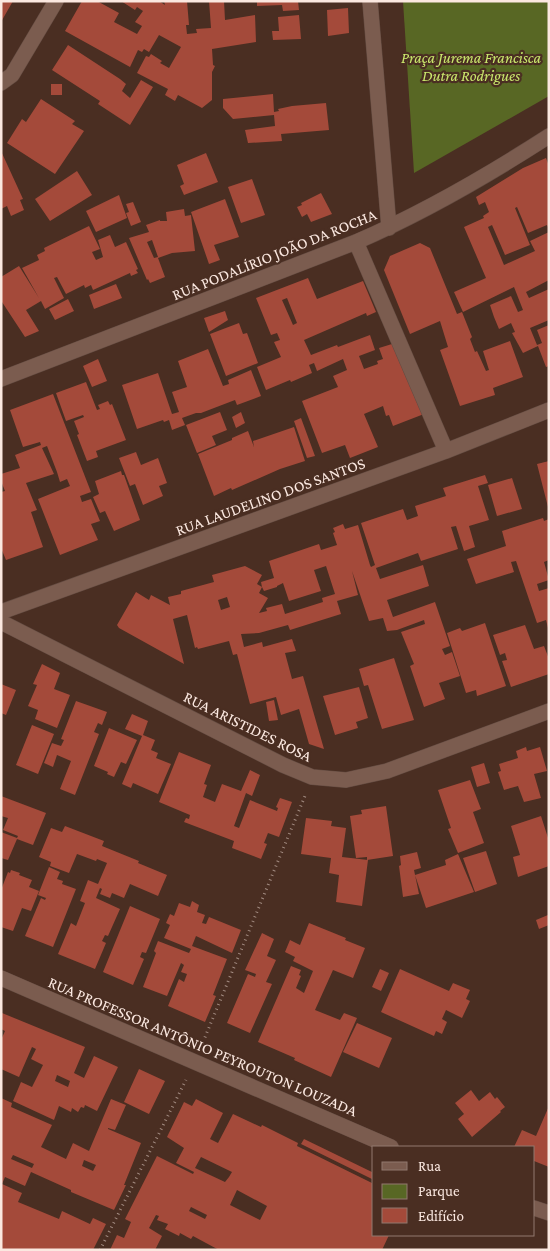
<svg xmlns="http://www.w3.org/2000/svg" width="550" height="1251" font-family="'Crimson Pro',serif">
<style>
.green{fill:#586724}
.building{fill:#a44a3a;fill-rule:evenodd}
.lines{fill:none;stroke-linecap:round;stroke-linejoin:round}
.minor-casing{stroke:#644c42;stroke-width:16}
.path{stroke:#a28b81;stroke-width:3;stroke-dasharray:1 4;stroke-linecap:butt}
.minor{stroke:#7b5c4f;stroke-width:15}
.labels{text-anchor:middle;stroke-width:4.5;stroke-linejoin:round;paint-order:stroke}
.park-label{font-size:16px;font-style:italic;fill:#cae86d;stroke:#4a2e22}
.street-label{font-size:16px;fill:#fbe8e0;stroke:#4a2e22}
</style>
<rect width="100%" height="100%" fill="#4a2e22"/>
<path class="green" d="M403 1H549V96L414 173Z"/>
<path class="building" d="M1 1H13L1 22Z
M82 1H97L119 13 114 22 137 34 142 26 135 22 143 11 137 7 135 10 121 1H159L165 5 164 1H187L189 25H186L187 34 197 33 196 29 211 28 209 1H224L225 20 255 15 256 42 212 49 213 65 215 66 212 72V100L202 108 178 95 175 101 165 95 168 89 137 73 146 56 149 57 151 54 162 61 160 63 169 68 181 47 159 35 149 52 144 49 142 52 138 50 130 67 65 31Z
M257 1H298L299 10 283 11 282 5 257 6Z
M348 8 349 33 328 36 327 10Z
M299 15 301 39 273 40 272 31H279L278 17Z
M68 45 120 79 126 84 122 91 130 98 141 80 153 87 130 125 98 104 100 101 52 70Z
M51 84H62V95H51Z
M273 94 274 112 279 111 278 109 292 106 326 103 329 130 281 134 282 141 248 143 245 130 275 126 274 115 233 119 223 108V99Z
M41 99 75 121 72 124 84 131 55 174 7 143 22 119 26 122Z
M1 151 23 199 20 200 24 210 11 216 7 206 1 209Z
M206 153 218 182 184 195 180 186 184 184 177 165Z
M546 158 549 166V229L547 225 528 233 517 207 515 208 530 245 505 255 492 225 488 227 504 265 535 251 530 241 549 232V280L526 292 529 298 549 289V320L530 328 537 345 542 343 537 330 549 325V366L546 367 538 346 523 353 512 333 515 332 511 323 499 329 494 317 490 305 511 296 518 312 523 310 514 287 463 312 454 292 486 278 464 227 484 218 483 216 489 212 485 202 479 205 476 197 523 168Z
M77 171 92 195 50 221 35 199Z
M252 179 265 215 241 223 228 187Z
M321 193 332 214 311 222 307 214 302 217 297 207 302 205 301 203Z
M119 195 127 218 96 232 86 211Z
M225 199 239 237 214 245 220 260 209 264 191 212Z
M133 202 141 222 131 226 126 213 129 212 126 204Z
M184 209 185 216 191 215 195 251 172 253 158 258 165 277 150 283 148 279 147 280 129 238 149 232 146 225 160 220V221H167L166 212ZM152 240 158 257 154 258 147 242Z
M89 226 100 249 92 252 96 260 103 257 98 240 110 235 115 247 126 242 138 269 136 270 138 273 131 276 130 273 93 290 91 285 85 288 84 285 66 294 57 277 54 278 64 298 45 309 41 301 26 310 39 331 25 337 2 302 1 303V277L19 266 39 298 22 268 39 260 37 255 45 251 44 248Z
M420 243 430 248 457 314 462 312 472 337 470 339 475 352 477 351 486 371 489 370 483 351 510 341 523 377 493 388 495 395 460 406 440 350 448 347 440 321 410 334 384 270 390 256Z
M308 278 317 299 363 281 376 312 367 316 366 313 304 340 311 355 337 345 338 347 370 335 375 350 359 356 364 369 378 364 377 361 383 359 379 348 392 344 424 414 393 426 389 415 386 416 383 406 364 414 378 447 350 458 345 445 322 453 302 401 338 387 333 376 347 370 343 359 317 371 314 363 309 365 312 373 291 382 290 380 266 390 257 367 281 357 274 342 280 340 277 333 271 335 256 298ZM287 298 297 323 293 325 282 300Z
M116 284 122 298 94 309 89 295Z
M68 299 74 311 55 320 49 309Z
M225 311 228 320 209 332 204 318Z
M239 323 243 334 247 333 258 363 226 376 210 334Z
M208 349 223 386 229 384 228 380 251 370 261 396 237 405 235 400 201 413H196L182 418 185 425 172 430 169 420 164 422 163 420 137 429 122 385 158 373 172 414 179 412 172 392 187 387 178 361Z
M98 359 107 381 92 387 83 366Z
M86 382 97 410 100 409 98 405 108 401 110 405 112 404 126 440 96 451 98 457 87 461 77 435 79 434 74 421 84 417 83 415 66 421 56 393Z
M53 394 91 492 80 496 82 502 91 499 100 521 91 524 98 540 60 555 38 499 70 486 67 479 60 482 57 472 47 446 42 448 54 474 26 483 37 510 31 512 43 547 6 560 1 548V492L5 491 1 481V474L20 468 15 455 41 445 40 442 23 447 10 410Z
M220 412 227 430 212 436 216 445 197 453 186 425Z
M241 412 245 423 236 428 232 417Z
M301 418 315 456 307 458 294 421Z
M294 427 305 461 280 469 232 490 231 488 214 496 198 454 232 440V438L248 431 254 447 253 441Z
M136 452 141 465 158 458 167 483 159 486 163 496 143 505 135 484 130 486 119 458Z
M549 461V507H548L537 464Z
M121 471 122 475H124L140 520 114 531 105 511 100 513 93 497 99 494 95 481Z
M485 475 488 483 478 486 489 520 469 526 475 547 464 551 456 526 451 527 458 549 421 561 418 553 376 568 380 579 423 565 429 586 387 600 393 617 435 602 450 646 442 649 445 655 452 652 460 676 439 683 445 699 424 707 410 666 414 664 401 632 425 624 424 620 397 630 387 631 383 618 369 621 352 571 358 595 337 601 341 614 290 630 288 625 259 633 241 634 244 647 262 642 263 647 292 639 296 651 285 653 292 679 303 676 324 749 309 744 299 709 281 715 276 697 250 704 237 654 233 655 229 641 198 649 197 647 195 648 187 615 173 619 184 664 119 628 117 625 136 592 149 600 151 595 170 605 168 597 181 594V591L214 582 212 575 245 566 262 575 257 584 262 587 261 582 274 578 269 561 319 544 321 550 337 545 333 533 335 532 333 528 343 524 345 529 358 525 370 565 371 567 375 565 361 523 403 509 407 520 418 516 415 506 446 496 443 488ZM326 566 335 594 322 598 323 602 285 614 282 604 266 608 267 611 259 613 268 598 259 593 262 587 264 591 277 587V586L283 583 289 601 321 591 314 570ZM227 597 230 607 221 610 218 600Z
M512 478 522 509 497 516 488 485Z
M543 518 544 521 549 519V560L544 562 549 580 537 584 539 591 549 588 548 628 546 620 537 623 516 561 511 562 514 572 476 584 467 559 506 546 502 531Z
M485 623 506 686 477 696 476 690 466 693 447 633 460 628 462 631Z
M525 625 534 649 544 646 549 659V674L511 687 502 661 507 660 505 653 500 655 493 635Z
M394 658 414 720 382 729 368 685 364 686 359 669Z
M42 664 60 673 54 689 70 695 57 728 35 719 38 710 28 706 37 685 33 684Z
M1 684 16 690 6 715 1 713Z
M359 687 368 718 356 722 358 728 335 735 323 696Z
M274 700 278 720 269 721 266 702Z
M76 701 107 712 102 725 98 723 94 732 99 734 75 795 60 789 71 761 57 755 53 767 44 763 52 743 61 746 64 740 61 739Z
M132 714 148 721 143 735 155 740 151 750 158 753 156 758 171 764 158 794 133 783 131 788 122 784 142 736 125 729Z
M32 725 54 734 38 774 16 765Z
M109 728 137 740 126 764 121 762 114 777 107 774 108 772 94 766Z
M526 747 527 751 540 747 547 771 534 774 541 798 524 802 518 786 504 790 498 772 501 771 499 764 518 758 516 751Z
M179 752 211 765 204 784 207 785 203 797 215 802 222 784 241 791 250 770 260 775 252 796 246 793 234 826 239 828 250 800 277 811 278 808 276 807 280 798 292 802 279 837 268 833 264 843 267 844 261 859 232 848 234 841 184 822 186 818 189 819 190 815 159 802Z
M484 763 490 783 477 787 471 767Z
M470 780 481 809 473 812 484 843 458 853 448 829 451 828 438 790Z
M1 796 46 813 33 845 17 839 8 860 1 858V832L17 838 18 836 3 830 8 818 1 816Z
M386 806 393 856 367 860V857L356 858 350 816 362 814 361 810Z
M541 816 549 841V866L518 877 513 857 520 855 511 826Z
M306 818 332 821 331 826 346 828 342 857 368 860 362 906 336 902 339 875 329 873 331 858 301 854Z
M65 826 104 841 102 846 139 861 138 863 167 875 158 896 130 884 124 898 112 893 110 898 100 894 102 889 100 888 96 898 120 909 108 936 105 935 102 941 106 943 95 969 58 954 71 923 76 926 85 903 80 901 88 880 98 884 107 863 97 859 96 861 77 854 69 873 50 866 51 862 39 857 51 828 62 832Z
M486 851 497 884 475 892 463 858Z
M417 852 421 868 414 870 419 894 403 897 399 866 401 865 400 856Z
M458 854 474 892 426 908 415 875 446 865 445 860Z
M49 867 60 872 57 879 63 881 62 884 76 889 53 947 25 936 41 898 45 900 46 898 38 895Z
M11 870 20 873 19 875 32 880 29 887 39 891 31 911 22 908 13 931 1 927V890L8 872 10 873Z
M192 901 199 905 197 912 205 915 202 923 206 924 209 917 241 930 232 953 196 936 192 946 227 959 213 995 216 996 205 1022 168 1006 179 979 184 982 187 974 181 972 184 965 181 963 167 996 143 987 156 953 154 951 158 941 189 953 191 949 164 938 170 925 166 923 170 914 174 916 179 903 190 907Z
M130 906 160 919 146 953 142 952 140 957 144 959 133 985 103 972Z
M548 915 549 925 539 929 536 920Z
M309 923 346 938 345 940 365 948 353 978 333 970 315 1010 340 1020 344 1013 357 1018 331 1077 294 1060 295 1058 258 1042 291 966 301 970 299 975 301 976 296 988 304 993 313 971 293 961 295 957 285 952 290 940 300 945Z
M262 933 274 939 267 956 276 960 266 982 272 984 250 1033 227 1023 248 974 255 977 256 974 245 970Z
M380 969 389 973 381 991 372 987Z
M400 969 449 991 453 983 470 990 466 999 470 1001 462 1018 446 1010 442 1019 447 1022 442 1034 436 1031 434 1036 381 1012Z
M2 1013 85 1047 74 1073 84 1078 94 1056 118 1067 97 1111 85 1105 84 1108 81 1107 78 1112 72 1108 71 1112 59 1106 54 1120 13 1101 21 1082 32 1087 43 1065 31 1059 36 1049 32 1047 19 1077 1 1069V1040L5 1031 1 1029ZM57 1075 70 1081 68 1087 55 1081Z
M357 1023 392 1038 379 1068 343 1052Z
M139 1069 165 1081 149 1114 124 1102Z
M471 1090 479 1101 490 1092 495 1099 497 1097 505 1107 500 1111 501 1112 472 1137 458 1119 464 1114 455 1103Z
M1 1098 12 1103 11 1107 52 1125 41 1147 66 1159 73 1143 89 1151 111 1099 126 1105 115 1130 108 1128V1129L141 1143 124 1185H126L114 1210 71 1192V1190L31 1172 25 1186 5 1177 2 1184 22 1193 18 1202 59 1219 62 1211 90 1224 93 1218 106 1224 93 1250H5L1 1248ZM13 1155 34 1164 32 1168 11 1159ZM84 1160 96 1165 93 1171 82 1166Z
M196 1099 223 1113 210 1139 218 1143 233 1114 261 1127 262 1125 298 1143 297 1146 374 1184V1235H389L382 1250H219L193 1236 191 1239 180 1233 179 1236 165 1229 168 1224 157 1220 159 1216 156 1215 149 1228 162 1236 155 1250H110L117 1235 124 1238 131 1222 125 1219 157 1156 193 1174 194 1172 176 1163 184 1148 167 1137 184 1102 192 1106ZM201 1157 232 1172 229 1177 225 1182 195 1168ZM237 1190 267 1206 260 1220 230 1205ZM191 1207 207 1215 205 1219 189 1211Z
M549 1106V1167L534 1161V1147H514L522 1130 536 1136Z
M304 1139 374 1173V1180L301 1144Z"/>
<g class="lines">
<g class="minor-casing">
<path id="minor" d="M370 1 389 228
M1 83 12 75 56 1
M356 242 446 451
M1 379 356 242C423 213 487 176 549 136
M1 612 446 451 549 410
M1 622 283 765 312 777 346 780 387 771 549 711
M1 978 391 1147
M534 1208 549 1213"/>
</g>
<path class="path" d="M203 1042 305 796
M100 1250 186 1080"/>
<use href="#minor" class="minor"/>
</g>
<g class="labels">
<g class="park-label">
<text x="471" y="63">Praça Jurema Francisca<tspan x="471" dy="18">Dutra Rodrigues</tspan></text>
</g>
<g class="street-label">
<text transform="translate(274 254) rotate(-22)" y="6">RUA PODALÍRIO JOÃO DA ROCHA</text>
<text transform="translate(270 496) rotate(-20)" y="6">RUA LAUDELINO DOS SANTOS</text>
<text transform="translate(248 726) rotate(26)" y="6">RUA ARISTIDES ROSA</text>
<text transform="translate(203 1046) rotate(23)" y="6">RUA PROFESSOR ANTÔNIO PEYROUTON LOUZADA</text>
</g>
</g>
<rect width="550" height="1251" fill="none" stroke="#fbe8e0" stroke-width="5"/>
<rect x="372" y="1146" width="162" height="90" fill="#4a2e22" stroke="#91786e"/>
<rect x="382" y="1162" width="25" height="8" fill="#7b5c4f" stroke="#91786e"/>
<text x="418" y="1171" font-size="15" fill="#fbe8e0">Rua</text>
<rect x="382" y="1184" width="25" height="15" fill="#586724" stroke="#91786e"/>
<text x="418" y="1196" font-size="15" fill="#fbe8e0">Parque</text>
<rect x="382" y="1208" width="25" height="15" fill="#a44a3a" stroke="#91786e"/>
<text x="418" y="1221" font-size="15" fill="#fbe8e0">Edifício</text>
</svg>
